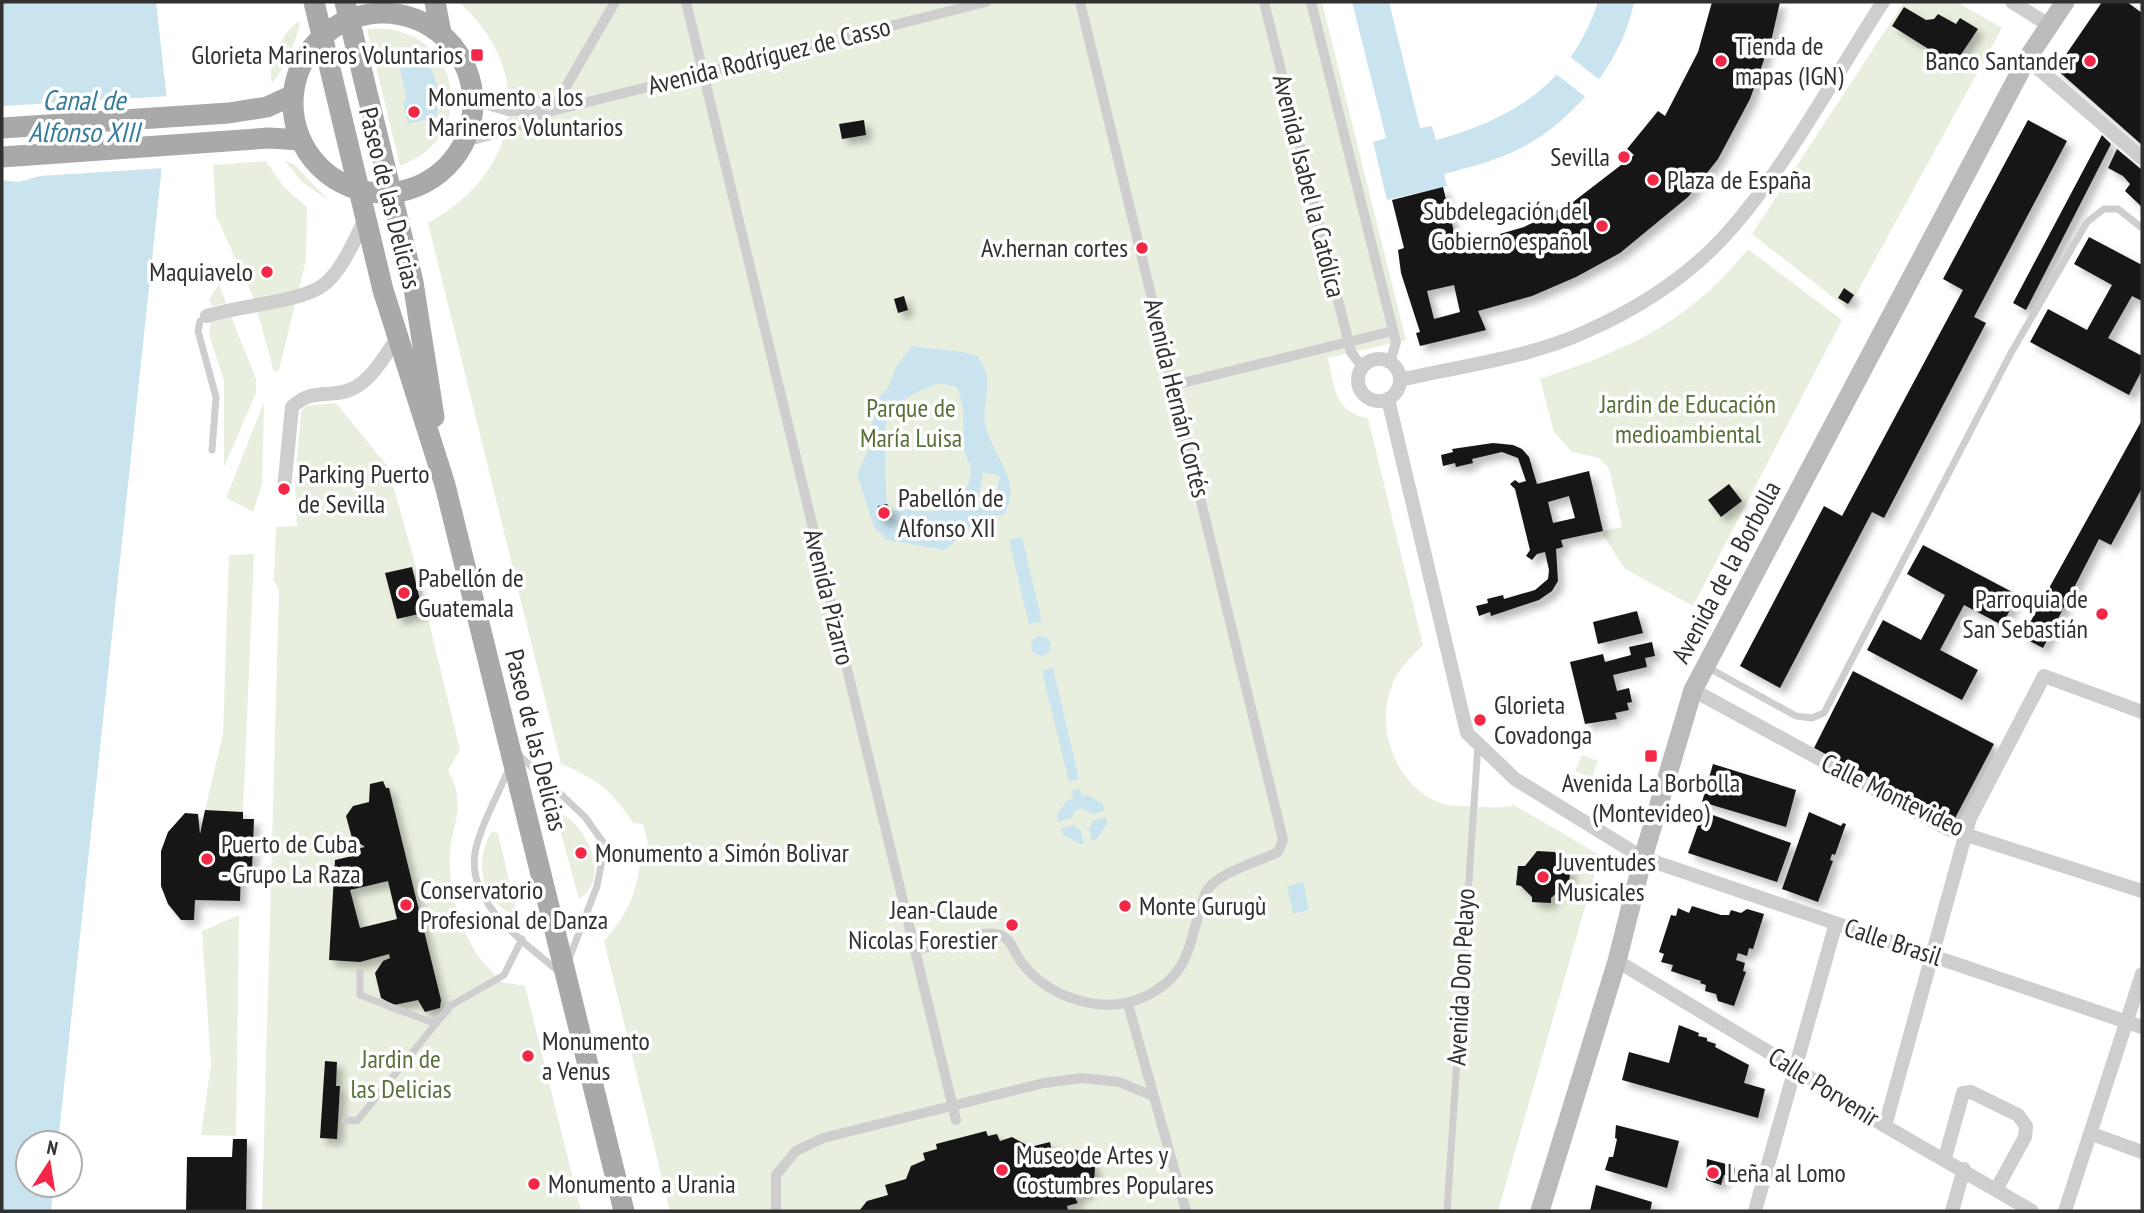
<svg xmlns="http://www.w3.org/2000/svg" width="2144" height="1213" font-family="'PT Sans Narrow',sans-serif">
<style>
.green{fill:#e8efde}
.water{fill:#c9e4ef;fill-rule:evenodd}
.pier{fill:#fff}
.building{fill:#181818;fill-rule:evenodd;filter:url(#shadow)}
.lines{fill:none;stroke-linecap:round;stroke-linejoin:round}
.service{stroke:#cecece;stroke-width:7}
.pedestrian{stroke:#cecece;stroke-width:10}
.minor{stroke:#cecece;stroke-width:14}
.secondary{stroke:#bbb;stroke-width:19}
.primary{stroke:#a9a9a9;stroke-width:21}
.poi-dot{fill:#f32746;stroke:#fff;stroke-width:2.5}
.labels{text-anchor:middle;stroke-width:7;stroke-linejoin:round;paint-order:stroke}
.poi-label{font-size:26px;fill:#313131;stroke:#fff;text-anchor:start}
.street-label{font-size:26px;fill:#313131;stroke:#fff}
.park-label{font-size:26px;fill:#58713a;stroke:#fff}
.water-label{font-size:28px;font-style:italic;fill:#377c9b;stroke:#fff}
</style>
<defs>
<filter id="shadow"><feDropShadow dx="6" dy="6" stdDeviation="3.5" flood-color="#0004"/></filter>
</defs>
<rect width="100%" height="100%" fill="#fff"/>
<path class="green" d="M459 2H1322L1406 340 1328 358C1335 387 1334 412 1368 418L1423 645C1410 658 1397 670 1391 688 1375 731 1398 790 1444 804 1451 807 1462 805 1471 806 1486 807 1499 809 1514 805L1600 855 1498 1211H670L604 941C629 912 637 893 641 855L650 851 643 824 633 823C612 790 597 779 561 764L428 223C520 173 538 74 459 2Z
M1904 2H1957L2002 28 1848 309 1752 234Z
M300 21C300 34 281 75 272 83 266 66 284 28 300 21Z
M367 29C457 20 486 134 400 166Z
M284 160 295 165 329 201 302 182Z
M266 161 283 186 307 207 306 260 279 370 274 372 254 299 216 216 213 165Z
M1748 249 1842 320 1693 606 1625 569 1603 535V531L1622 527 1609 468 1599 458 1572 452 1554 432 1540 379C1629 349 1687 324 1748 249Z
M219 284 226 303 212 306 209 299Z
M230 314 256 379V393L224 467V380L209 335 210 324 216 318Z
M264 402 262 484 253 512 226 498Z
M336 403 388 467 414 560 460 750 448 770C467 807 453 818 450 854 448 883 458 919 471 944 477 958 492 971 502 982L525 986 581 1211H262L279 589 274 581 276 527 297 526 295 483 301 411 306 406Z
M254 554 243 812 205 810 223 734 229 555Z
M1582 755 1598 761 1592 778 1575 771Z
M562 814C588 828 611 879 579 899L557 819Z
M492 831 498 833 516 910 513 915C480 899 474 860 492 831Z
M239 915 236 1136 201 1135 211 1064 202 931Z"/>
<path class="water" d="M2 2H156L168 109 58 1143H28V1185H54L51 1211H2Z
M1352 2H1389L1420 128 1432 126 1436 140C1515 118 1571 83 1598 2H1634C1623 61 1574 121 1521 148 1496 161 1470 167 1444 174L1447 186 1387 200 1373 142 1386 138Z
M422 57C438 75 441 94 436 117L408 124 403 101 407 100 398 62Z
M912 346C934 350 957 349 978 356 981 362 985 369 987 376 990 390 982 408 985 424 992 455 1024 482 1004 514L979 520 945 550 887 540 874 527 857 474 870 447 874 402 888 388 896 367ZM940 383 957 387C966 411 963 421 963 445 963 452 968 458 970 465 974 486 958 504 940 510 926 514 909 506 892 511L887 504C886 490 883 432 887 421 893 401 922 389 940 383ZM983 472 1000 476 993 510 977 506Z
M1022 537 1042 621 1029 624 1009 540Z
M1031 646a10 10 0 1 1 20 0a10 10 0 1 1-20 0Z
M1053 668 1079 779 1069 782 1042 671Z
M1080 789 1082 796 1087 795 1103 804 1104 811 1092 814 1082 808 1075 811 1072 818 1058 822 1057 814 1068 800 1073 799 1072 791Z
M1106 817 1107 824 1096 840H1091L1089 828 1094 820Z
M1074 825 1081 831 1084 843 1080 844 1063 835 1062 828Z
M1303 882 1309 910 1293 914 1287 886Z"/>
<path class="pier" d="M1569 56 1601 81 1588 99 1555 73Z
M170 96 172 109 164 168 40 176 19 182 2 180V106Z"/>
<path class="building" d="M1712 2H1780L1772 37 1750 99 1718 159 1688 197 1620 253 1576 277 1532 296 1478 311 1486 330 1420 346 1416 333 1420 332 1401 273 1398 250 1404 248 1392 200 1443 187 1455 236 1460 234 1462 245 1524 227 1573 202 1634 155 1627 149 1658 111 1665 116 1698 52ZM1454 285 1460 312 1434 319 1427 291Z
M2102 2H2127L2142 13V145L2056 69Z
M1904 7 1926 20 1934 19 1938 14 1956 24 1960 18 1978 29 1954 65 1892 26Z
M864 120 866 135 842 139 839 124Z
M2028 120 2067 141 1974 317 1986 323 1884 518 1872 512 1780 688 1740 666 1824 506 1842 516 1963 290 1943 279Z
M2102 135 2111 144 2026 310 2013 303Z
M2117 149 2142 170V207L2125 191 2130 184 2123 176 2108 168Z
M2089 237 2142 265V301L2132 296 2108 338 2142 356V370L2129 395 2030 342 2048 309 2087 330 2112 285 2074 264Z
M1844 288 1854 295 1848 304 1838 298Z
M904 296 908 310 898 313 894 299Z
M2142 420V488L2111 545 2099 539 2043 648 2022 637Z
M1493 443 1513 445 1522 449 1529 457 1537 484 1589 471 1603 531 1561 540 1563 547 1556 549 1558 581 1552 591 1539 600 1491 616 1490 612 1479 616 1476 606 1488 603 1487 599 1503 595 1504 599 1535 590 1548 579 1549 570 1545 552 1537 554 1532 560 1526 556 1530 550 1515 489 1510 484 1515 480 1519 483 1526 481 1518 458 1502 452 1472 459 1473 463 1456 467 1455 463 1443 466 1441 455 1453 452 1452 449ZM1569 496 1575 518 1553 523 1548 502Z
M1729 484 1742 501 1721 517 1708 500Z
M887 504 892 511 890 519 882 521 877 515 878 506Z
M1923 545 2018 595 2002 625 1964 605 1940 650 1978 670 1962 700 1867 650 1883 620 1921 640 1945 595 1907 574Z
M412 567 423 613 397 619 385 573Z
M1637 611 1643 633 1598 644 1593 622Z
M1652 642 1655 656 1645 658 1647 667 1613 675 1617 691 1629 688 1632 702 1627 703 1629 710 1615 713 1617 719 1585 724 1570 662 1603 654 1605 662 1631 655 1629 647Z
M1853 671 1994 744 1953 822 1814 748Z
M1713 764 1796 790 1786 827 1702 802Z
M383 781 386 788H389L441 1000 440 1008 425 1012 418 1000 394 1005 381 998 375 973 383 961 390 958 389 954 360 962 329 960 335 860 361 854 360 848 365 847 352 838 346 816 353 806 369 802 370 784ZM388 881 397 919 360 928 350 890Z
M205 810 243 812V819H254L252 869H241L240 901 195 900 194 920H181L168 904 161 886V851L168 832 185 813 198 814 200 834Z
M1809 812 1841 826 1843 823 1846 824 1835 855 1832 854 1830 860 1833 861 1818 902 1782 889Z
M1710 814 1791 843 1777 882 1688 853 1699 822 1706 825Z
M1537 851 1555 852 1563 867 1570 868 1569 888H1562L1551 898V903L1532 902V897L1521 886 1516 885 1518 866H1525Z
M1692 906 1721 915H1729L1731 910 1741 913 1747 909 1764 914 1753 949 1749 948 1747 956 1738 953 1736 960 1745 963 1743 971 1746 972 1734 1006 1718 1001 1716 994 1705 991 1706 985 1700 983 1701 981 1671 971 1673 965 1661 962 1664 954 1659 952 1671 915 1676 916 1678 908 1689 913Z
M1679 1025 1699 1033 1698 1036 1707 1038V1041L1716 1044 1715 1047 1749 1065 1744 1083 1765 1089 1758 1118 1622 1080 1629 1052 1669 1063Z
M325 1061 337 1062 336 1086H340L337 1139 320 1138Z
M1616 1125 1679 1141 1667 1188 1605 1170 1609 1157H1613L1617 1139 1615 1138Z
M986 1131 988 1136 997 1134 1000 1141 1012 1137 1030 1147 1050 1142 1052 1152 1068 1148 1084 1152 1095 1167 1094 1183 1087 1192 1075 1198 1078 1203 1067 1206 1068 1211H859L867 1201 888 1195 885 1185 906 1179 911 1166 925 1160 923 1153 937 1149 936 1144Z
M233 1139H247L246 1211H186L187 1157H232Z
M1707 1159 1734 1166 1735 1175H1724L1721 1185 1706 1180Z
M1596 1185 1652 1202 1650 1211H1590Z"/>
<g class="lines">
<path class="service" d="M207 316 200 321 198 331 216 397 212 450
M1707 667 1796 716 1812 718 1824 713 2011 353 2087 222 2104 209H2118L2142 228
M518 754 585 817 605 845 597 886 569 959
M509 768C499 794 482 821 476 848 463 901 523 941 558 971
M360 970V995L436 1024
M345 1120 357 1121 450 1006 504 975 522 939
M1447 1211 1478 744"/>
<path class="pedestrian" d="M686 2 956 1120
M1264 2 1351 352 1363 368
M1311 2 1396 342 1390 363
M474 101 508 111H548
M552 111 615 2
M465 142 506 131 552 111 986 2
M1174 385 1393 331
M916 950C934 946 984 928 1000 935 1013 940 1014 954 1022 963 1050 999 1105 1016 1146 996 1195 972 1189 935 1205 894 1214 873 1259 862 1278 852L1283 840 1080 2
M1128 1004 1186 1211
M776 1211V1175L796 1151 823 1138 1044 1083 1082 1078 1119 1082 1153 1096"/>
<path class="minor" d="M2012 2 2049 25
M2027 59 2142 158
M207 316C237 306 299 302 322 286 343 271 354 239 366 218
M1358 380a21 21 0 1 1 42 0a21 21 0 1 1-42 0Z
M1400 380C1461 366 1528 358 1585 332 1635 310 1684 279 1721 240 1782 175 1834 77 1883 2
M1388 399 1467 733 1515 779 1643 858 2142 1027
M284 489 292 407C314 386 331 400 354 388 373 378 386 354 398 337
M1693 690 1948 829 2142 891
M1617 961 1795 1068 1885 1126 2032 1211
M1885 1126 1970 818 2044 676 2142 712
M2092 1134 2142 1152
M1945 1158 1963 1093 1971 1092 2018 1115 2026 1126 2025 1137 1997 1188
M1755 1211 1836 923
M1952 1211 1964 1169
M2065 1211 2142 974"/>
<path class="secondary" d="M1540 1211 1617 961 1643 858 1693 690 2027 59 2065 2"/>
<path class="primary" d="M314 2 383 290 445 485 624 1211
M345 2 413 282 434 417
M435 2 441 33
M293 103a90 90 0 1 1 180 0a90 90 0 1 1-180 0Z
M2 128 229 113 267 107 293 95
M2 157 269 138 301 140"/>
</g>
<g class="poi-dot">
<rect x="470" y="48" width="14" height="14" rx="3.5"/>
<circle cx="1721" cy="61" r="7"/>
<circle cx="2090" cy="61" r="7"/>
<circle cx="414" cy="112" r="7"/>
<circle cx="1624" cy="157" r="7"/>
<circle cx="1653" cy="180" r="7"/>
<circle cx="1602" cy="226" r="7"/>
<circle cx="1142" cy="248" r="7"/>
<circle cx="267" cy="272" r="7"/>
<circle cx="284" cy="489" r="7"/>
<circle cx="884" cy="513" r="7"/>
<circle cx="404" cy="593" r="7"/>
<circle cx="2102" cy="614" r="7"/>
<circle cx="1480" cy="720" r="7"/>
<rect x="1644" y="749" width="14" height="14" rx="3.5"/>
<circle cx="581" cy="853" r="7"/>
<circle cx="207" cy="859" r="7"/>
<circle cx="1543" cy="877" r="7"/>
<circle cx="406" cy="905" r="7"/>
<circle cx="1125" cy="906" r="7"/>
<circle cx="1012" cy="925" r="7"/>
<circle cx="528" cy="1056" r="7"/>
<circle cx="1002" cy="1170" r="7"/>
<circle cx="1713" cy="1173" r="7"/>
<circle cx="534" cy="1184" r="7"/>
</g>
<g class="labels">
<g class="poi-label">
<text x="1735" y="55">Tienda de<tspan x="1735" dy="30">mapas (IGN)</tspan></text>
<text x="463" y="64" text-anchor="end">Glorieta Marineros Voluntarios</text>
<text x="2076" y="70" text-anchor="end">Banco Santander</text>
<text x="428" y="106">Monumento a los<tspan x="428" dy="30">Marineros Voluntarios</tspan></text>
<text x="1610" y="166" text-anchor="end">Sevilla</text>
<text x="1667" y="189">Plaza de España</text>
<text x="1588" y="220" text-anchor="end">Subdelegación del<tspan x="1588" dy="30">Gobierno español</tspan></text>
<text x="1128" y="257" text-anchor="end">Av.hernan cortes</text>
<text x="253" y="281" text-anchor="end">Maquiavelo</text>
<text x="298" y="483">Parking Puerto<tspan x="298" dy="30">de Sevilla</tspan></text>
<text x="898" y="507">Pabellón de<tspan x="898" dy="30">Alfonso XII</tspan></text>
<text x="418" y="587">Pabellón de<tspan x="418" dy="30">Guatemala</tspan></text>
<text x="2088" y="608" text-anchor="end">Parroquia de<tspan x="2088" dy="30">San Sebastián</tspan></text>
<text x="1494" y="714">Glorieta<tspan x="1494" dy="30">Covadonga</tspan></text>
<text x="1651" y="792" text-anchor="middle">Avenida La Borbolla<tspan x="1651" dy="30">(Montevideo)</tspan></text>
<text x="221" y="853">Puerto de Cuba<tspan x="221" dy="30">- Grupo La Raza</tspan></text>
<text x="595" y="862">Monumento a Simón Bolivar</text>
<text x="1557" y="871">Juventudes<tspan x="1557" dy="30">Musicales</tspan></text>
<text x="420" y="899">Conservatorio<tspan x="420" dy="30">Profesional de Danza</tspan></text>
<text x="1139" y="915">Monte Gurugù</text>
<text x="998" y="919" text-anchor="end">Jean-Claude<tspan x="998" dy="30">Nicolas Forestier</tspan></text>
<text x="542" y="1050">Monumento<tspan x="542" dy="30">a Venus</tspan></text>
<text x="1016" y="1164">Museo de Artes y<tspan x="1016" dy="30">Costumbres Populares</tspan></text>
<text x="1727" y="1182">Leña al Lomo</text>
<text x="548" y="1193">Monumento a Urania</text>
</g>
<g class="street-label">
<text transform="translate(769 56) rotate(-14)" y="9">Avenida Rodríguez de Casso</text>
<text transform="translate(1309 186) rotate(76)" y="9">Avenida Isabel la Católica</text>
<text transform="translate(390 198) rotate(76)" y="9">Paseo de las Delicias</text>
<text transform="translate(1177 398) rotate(76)" y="9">Avenida Hernán Cortés</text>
<text transform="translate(1726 572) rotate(-62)" y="9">Avenida de la Borbolla</text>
<text transform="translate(829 597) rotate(76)" y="9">Avenida Pizarro</text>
<text transform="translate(536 740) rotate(76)" y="9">Paseo de las Delicias</text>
<text transform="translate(1893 795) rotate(26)" y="9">Calle Montevideo</text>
<text transform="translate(1893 942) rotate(18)" y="9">Calle Brasil</text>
<text transform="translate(1461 977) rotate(-87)" y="9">Avenida Don Pelayo</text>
<text transform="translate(1824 1087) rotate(32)" y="9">Calle Porvenir</text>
</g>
<g class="park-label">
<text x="1688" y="413">Jardin de Educación<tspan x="1688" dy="30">medioambiental</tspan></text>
<text x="911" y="417">Parque de<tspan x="911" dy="30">María Luisa</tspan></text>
<text x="401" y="1068">Jardin de<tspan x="401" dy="30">las Delicias</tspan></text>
</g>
<g class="water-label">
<text x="84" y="110">Canal de<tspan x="84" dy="32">Alfonso XIII</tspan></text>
</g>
</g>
<rect width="2144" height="1213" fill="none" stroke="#313131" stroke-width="7"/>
<g transform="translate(49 1164) rotate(12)"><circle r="33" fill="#ffffff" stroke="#adadad" stroke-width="2"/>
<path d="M0-5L12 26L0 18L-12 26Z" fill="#f32746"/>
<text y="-10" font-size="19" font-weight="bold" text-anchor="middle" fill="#313131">N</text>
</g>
</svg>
